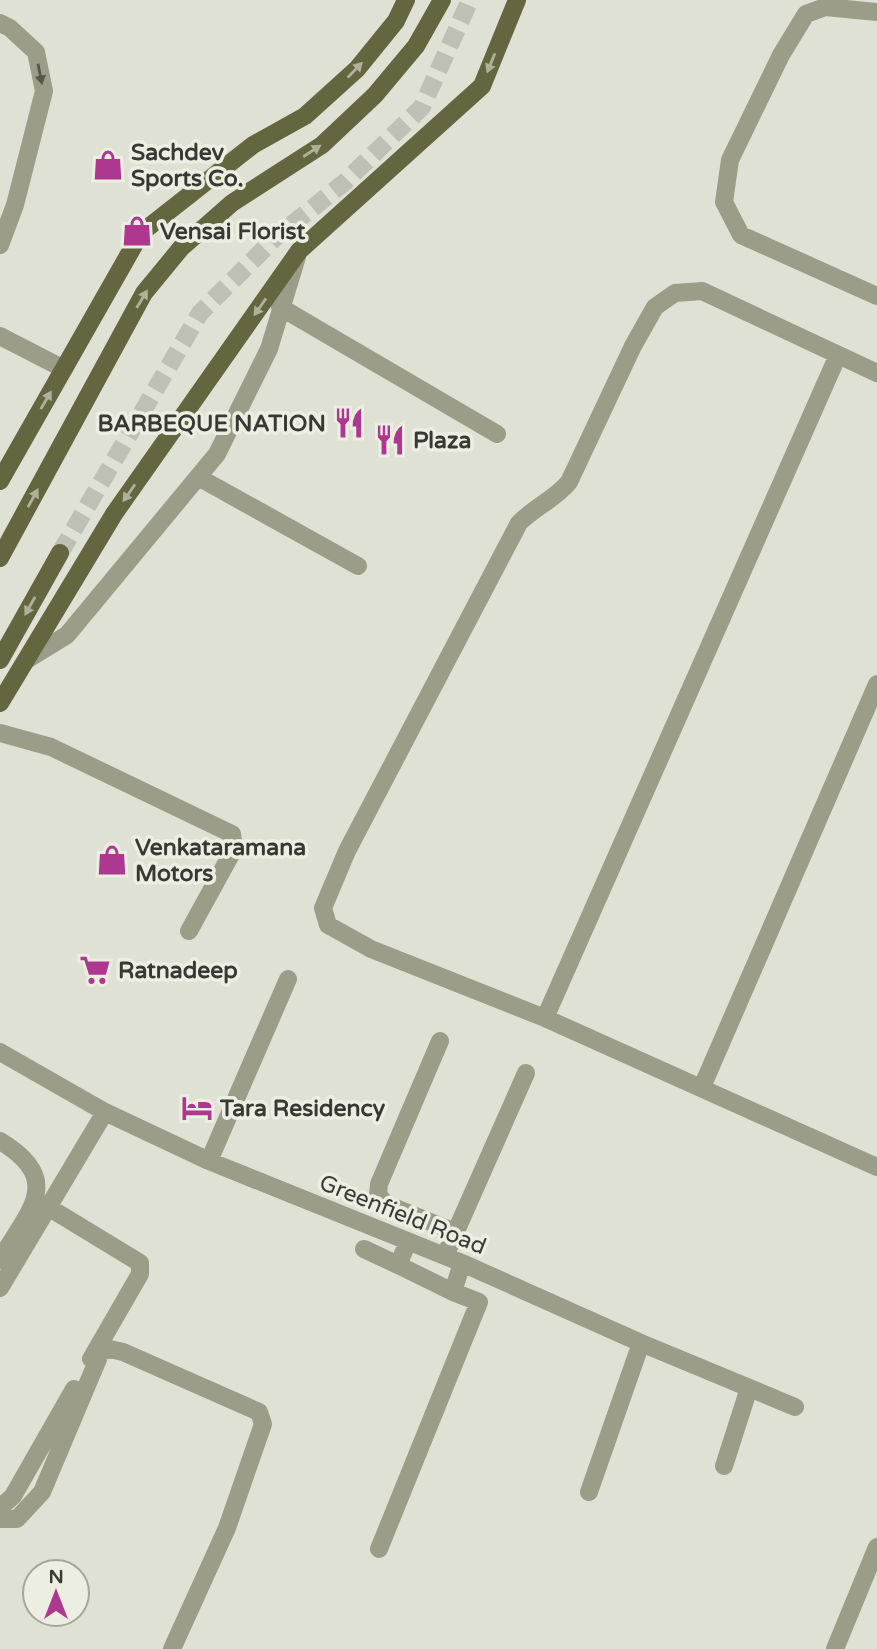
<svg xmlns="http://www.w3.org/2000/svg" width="877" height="1649" font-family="'Varela Round',sans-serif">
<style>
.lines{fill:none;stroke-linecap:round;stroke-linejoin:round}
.major-tunnel{stroke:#bebfb5;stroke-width:18;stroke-dasharray:18 9;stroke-linecap:butt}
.minor{stroke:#9b9d88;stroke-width:18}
.major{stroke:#63663f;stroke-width:18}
.oneway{fill:#afb199}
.oneway2{fill:#56564d}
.labels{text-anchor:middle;stroke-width:7;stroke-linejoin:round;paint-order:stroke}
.poi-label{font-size:23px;font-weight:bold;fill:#383834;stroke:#edeee2;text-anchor:start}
.street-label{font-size:23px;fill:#383834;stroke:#edeee2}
</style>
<rect width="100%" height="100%" fill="#dfe1d5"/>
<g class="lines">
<path class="major-tunnel" d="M60 553 200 313 275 238 345 182 422 107 470 0"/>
<path class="minor" d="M877 12 825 7 806 14 781 55 730 160 724 202 741 235 877 296
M0 23 10 28 36 52 44 91 15 205 0 245
M280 307 497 434
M0 336 64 369
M877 373 702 291 675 293 655 307 633 346 569 482C555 499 535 507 519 523L347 851 323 908 328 925 371 949 545 1018 877 1167
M198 477 358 566
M28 659 67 635 217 454 269 349 297 257
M0 733 51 747 232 834 234 849 189 931
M545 1018 838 355
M440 1041 379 1184 378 1195 386 1204 455 1232
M0 1052 105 1112 209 1161 462 1263 641 1343 795 1407
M702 1087 877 684
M0 1141C65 1180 29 1210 0 1260
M209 1161 288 979
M48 1207 140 1263V1274L91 1359
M364 1249 398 1265 408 1242
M445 1256 526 1073
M398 1265 453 1292
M0 1288 105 1112
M724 1466 749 1388
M589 1492 641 1343
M0 1508 13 1496 74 1389
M0 1519H17L42 1492 101 1352 110 1349 123 1352 259 1412 263 1424 227 1528 172 1649
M379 1549 479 1302 453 1292 462 1263
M835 1649 877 1547"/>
<path class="major" d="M0 481 141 233 253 145 305 116 357 69 396 21 406 0
M0 558 144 293 181 248 232 203 322 145 375 95 416 46 442 0
M0 660 60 553
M0 703 114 514 299 251 482 86 517 0"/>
</g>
<defs><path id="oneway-solid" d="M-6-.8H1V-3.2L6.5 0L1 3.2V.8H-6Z" transform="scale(1.75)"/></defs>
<g class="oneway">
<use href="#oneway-solid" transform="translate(491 63) rotate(112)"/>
<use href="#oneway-solid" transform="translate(355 70) rotate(-46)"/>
<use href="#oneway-solid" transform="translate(312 151) rotate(-33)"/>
<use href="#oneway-solid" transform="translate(142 299) rotate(-59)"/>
<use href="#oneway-solid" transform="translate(260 307) rotate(125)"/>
<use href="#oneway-solid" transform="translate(46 400) rotate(-60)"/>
<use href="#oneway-solid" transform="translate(129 493) rotate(125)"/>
<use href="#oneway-solid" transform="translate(33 498) rotate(-61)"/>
<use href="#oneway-solid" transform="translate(30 606) rotate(119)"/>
</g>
<use class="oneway2" href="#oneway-solid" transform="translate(40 74) rotate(79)"/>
<defs>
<g id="shop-bare" transform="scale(2.415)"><path d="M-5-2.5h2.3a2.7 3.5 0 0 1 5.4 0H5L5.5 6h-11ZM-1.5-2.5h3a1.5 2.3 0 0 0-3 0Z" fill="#ae3890" stroke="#edeee2" stroke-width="2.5" paint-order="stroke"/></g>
<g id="restaurant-bare" transform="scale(2.415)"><path d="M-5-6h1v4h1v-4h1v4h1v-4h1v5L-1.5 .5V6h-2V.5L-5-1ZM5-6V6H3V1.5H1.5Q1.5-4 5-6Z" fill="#ae3890" stroke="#edeee2" stroke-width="2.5" paint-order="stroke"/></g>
<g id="supermarket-bare" transform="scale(2.415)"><path d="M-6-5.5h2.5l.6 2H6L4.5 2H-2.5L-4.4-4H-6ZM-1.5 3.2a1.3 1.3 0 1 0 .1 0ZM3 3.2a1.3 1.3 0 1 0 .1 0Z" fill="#ae3890" stroke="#edeee2" stroke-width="2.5" paint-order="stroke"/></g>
<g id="hotel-bare" transform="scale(2.415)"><path d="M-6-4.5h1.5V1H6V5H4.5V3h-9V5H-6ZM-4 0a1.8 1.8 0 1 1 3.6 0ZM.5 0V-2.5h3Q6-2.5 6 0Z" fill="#ae3890" stroke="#edeee2" stroke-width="2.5" paint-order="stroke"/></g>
</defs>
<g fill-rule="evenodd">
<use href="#shop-bare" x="108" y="165"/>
<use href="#shop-bare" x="137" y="231"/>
<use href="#restaurant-bare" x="349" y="423"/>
<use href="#restaurant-bare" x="390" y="440"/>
<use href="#shop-bare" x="112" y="860"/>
<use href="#supermarket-bare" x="95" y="970"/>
<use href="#hotel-bare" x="197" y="1108"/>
</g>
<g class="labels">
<g class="poi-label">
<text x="131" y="160">Sachdev<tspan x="131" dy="26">Sports Co.</tspan></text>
<text x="160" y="239">Vensai Florist</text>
<text x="326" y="431" text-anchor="end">BARBEQUE NATION</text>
<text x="413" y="448">Plaza</text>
<text x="135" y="855">Venkataramana<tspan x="135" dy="26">Motors</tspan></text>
<text x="118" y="978">Ratnadeep</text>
<text x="220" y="1116">Tara Residency</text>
</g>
<g class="street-label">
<text transform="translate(403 1214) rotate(22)" y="8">Greenfield Road</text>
</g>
</g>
<g transform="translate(56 1593)"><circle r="33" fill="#edeee2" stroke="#a5a59c" stroke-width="2"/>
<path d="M0-5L12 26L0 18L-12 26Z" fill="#ae3890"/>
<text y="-10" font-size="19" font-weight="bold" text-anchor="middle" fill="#383834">N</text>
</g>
</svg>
